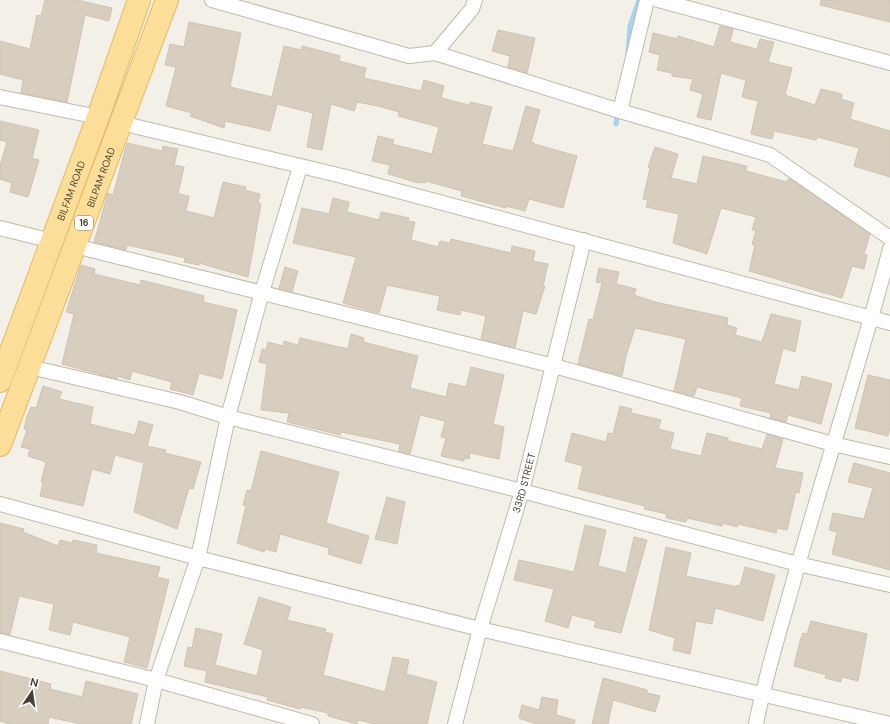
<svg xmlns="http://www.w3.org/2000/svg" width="890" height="724" font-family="'DM Sans',sans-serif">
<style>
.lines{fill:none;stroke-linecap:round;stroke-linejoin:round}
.stream{stroke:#a5d2ef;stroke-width:5}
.building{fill:#d8cec0;stroke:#d0c3b1}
.street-casing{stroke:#c2baad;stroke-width:16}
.primary-casing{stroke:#e1bb68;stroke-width:24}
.street{stroke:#fff;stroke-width:14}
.primary{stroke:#fcde98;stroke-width:22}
.labels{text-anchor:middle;stroke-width:3;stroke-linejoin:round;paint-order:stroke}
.shield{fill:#fff;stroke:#7e7972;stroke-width:1}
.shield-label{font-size:9px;font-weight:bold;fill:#474036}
.street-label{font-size:10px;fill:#474036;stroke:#fff}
</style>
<rect width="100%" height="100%" fill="#f3f0e8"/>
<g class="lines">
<path class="stream" d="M628 54 630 26 639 0
M616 124 618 111"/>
</g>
<path class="building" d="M45 0H77L112 8 109 21 85 15 67 102 21 93 23 80 0 74V41L30 49 37 15 41 16Z
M821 0H890V22L820 5Z
M189 22 241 33 230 87 272 97 284 46 301 50 302 46 340 56 339 61 366 68 364 78 421 91 424 80 444 86 441 98 469 105 470 102 492 107 482 144 513 151 526 106 540 110 531 142 534 143V144L577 156 563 208 529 199 525 211 506 206V208L461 196 462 191 426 181 425 183 419 182V183L388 174 390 165 372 161 378 136 394 140 392 144 432 154 439 127 398 116 399 112 378 106 357 102 354 111 331 104 322 150 307 147 313 113 277 104 270 131 225 121 224 128 190 116 192 113 166 106 176 67 165 65 170 44 184 47Z
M720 26 733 29 730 42 757 49 760 39 774 42 768 62 792 68 785 95 815 105 821 89 842 94 841 99 854 103 850 119 890 131V177L854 166 859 148 817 137 816 140 774 131 772 139 751 134 758 101 742 97 746 80 721 73 711 120 697 117 703 94 690 90 693 79 672 76V73L657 70 660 55 649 52 653 33 678 39V36L714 47Z
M498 30 535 38 527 73 508 67 510 56 492 51Z
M0 121 39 130 32 158 39 160 28 197 10 192 12 183 0 179V166L7 142 0 140Z
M127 143 162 151 163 146 178 149 174 165 184 167 178 194 189 196 186 211 214 218 223 182 246 187 245 190 260 194 258 203 261 204 248 277 199 263V265L184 262 185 258 127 245 126 250 94 242 108 193 113 195Z
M655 147 678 154 671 178 697 184 703 156 747 166 746 171 787 182 788 179 792 180 870 234 864 254 867 255 864 269 852 266 842 298 749 271 755 245 752 244 756 231 752 230 756 217 721 208 707 254 673 243 679 214 646 207 648 200 643 199 650 168 648 167Z
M333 198 349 202 347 212 379 220 381 212 409 218 408 221 415 222 411 240 438 247 440 241 450 243 451 239 511 253 512 246 535 251 533 261 548 264 543 286H545L536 314 523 311 515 348 481 339 486 316 461 310 460 315 437 310 440 296 387 285 379 313 343 303 356 257 293 243 302 208 329 214Z
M81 265 95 269 94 274 140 285 141 280 193 293 204 296 203 302 237 310 222 379 199 373 193 395 170 389 172 382 132 371 130 380 118 376 117 379 62 364 74 314 66 312Z
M285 267 298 271 292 292 279 288Z
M599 268 619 272 616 284 636 289 634 295 655 302 728 318 727 325 737 328 735 335 762 342 771 314 801 321 795 352 783 348 774 384 799 390 802 376 832 384 821 424 788 415 786 422 770 418 771 413 740 406 742 398 697 387 694 396 674 391 686 339 635 328 626 356 622 376 578 364 589 319 593 320 602 283 596 282Z
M351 334 364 338 363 342 418 356 410 388 446 397 449 383 466 387 471 367 504 375 493 424 504 427 499 459 470 453 469 459 464 458V461L441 456 446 438 441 437 445 421 420 415 410 454 399 451 400 444 341 432 340 435 287 422 289 413 261 410 267 364 259 362 262 349 266 350 268 342 283 346 284 341 298 345 300 338 348 349Z
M868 375 890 380V428L888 436 855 428Z
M43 386 62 392 59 399 93 407 90 424 135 435 139 421 153 425 147 446 166 450 165 453 201 462 193 489 189 488 177 529 134 512 144 463 115 455 110 474 92 469 83 506 40 496 43 482H41L46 462 28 456 30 449 21 447 27 430 24 429 27 416 31 407 36 408Z
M620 406 632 409 631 413 661 420 658 429 674 433 670 449 701 456 707 433 728 438V441L762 449 767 434 783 439 775 468 803 473 799 493 796 492 787 530 777 528 776 533 738 524 737 527 723 523 722 526 687 518 686 522 666 518 667 514 644 509 645 506 578 489 583 466 565 461 572 433 606 442 608 433 613 434Z
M261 451 339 472 326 523 369 536 361 564 328 554 329 548 280 534 276 552 265 549 264 552 237 543 246 506 243 505 247 490 251 491Z
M854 463 890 473V570L832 554 837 532 829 530 833 513 864 519 873 488 848 482Z
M387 497 405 502 397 544 375 539Z
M0 523 24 529 23 532 58 546 60 540 72 543 73 540 97 545 96 553 160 567 157 577 169 580 147 668 124 662 130 637 73 622 70 635 49 630 54 604 19 596 10 635 0 633Z
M585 525 606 530 598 566 626 573 634 537 647 540 621 633 594 627 596 621 572 615 568 628 545 621 554 589 514 580 519 560 574 572Z
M666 547 691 553 686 576 737 587V585L740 586 745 567 775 575 763 621 715 608 712 624 696 621 690 654 673 650 675 638 649 630Z
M259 597 291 607 287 620 326 629 325 632 333 634 323 675 385 692 393 657 409 660 406 674 437 682 427 724H375L358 720 357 724 328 716V713L301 707 300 709 267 700 268 697 205 682 207 671 184 666 188 647 192 648 196 628 222 634 215 665 257 676 263 650 244 644Z
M811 621 867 634 858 681 842 677 841 682 825 678 826 675 794 666 800 641 803 633 807 634Z
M0 671 51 684 50 689 82 697 86 681 138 694 131 724H81L49 717 48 724H10L0 721Z
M603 678 647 690V693L660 696 655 712 613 700 608 724H592Z
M542 697 558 700 556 715 575 720 574 724H536L519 718 522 705 539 710Z"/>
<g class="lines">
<g class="street-casing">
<g id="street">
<path d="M212 0 409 56 435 53 472 9 475 0"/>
<path d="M658 0 890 63"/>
<path d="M435 53 620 111 770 155 890 238"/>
<path d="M0 97 98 117"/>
<path d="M620 111 647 0"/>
<path d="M121 123 342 176 890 323"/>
<path d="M0 228 52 241"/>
<path d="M75 246 554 366 833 444 890 457"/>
<path d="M30 367 180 402 228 417 522 491 798 564 890 585"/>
<path d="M0 504 198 558 480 629 890 724"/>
<path d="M0 641 156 680 312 724"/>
<path d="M147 724 156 680 198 558 228 417 262 292 300 167"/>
<path id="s1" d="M455 724 480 629 522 491 584 240"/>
<path d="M756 724C764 682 776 642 788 601 820 483 859 367 890 249"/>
</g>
</g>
<g class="primary-casing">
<g id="primary">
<path id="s2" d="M0 381 98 117 139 0"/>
<path id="s3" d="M0 445 167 0"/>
</g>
</g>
<use href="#street" class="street"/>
<use href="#primary" class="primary"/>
</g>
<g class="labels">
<rect class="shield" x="75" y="216" width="18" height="14" rx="3"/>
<g class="shield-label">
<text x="84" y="226">16</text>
</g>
<g class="street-label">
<text dy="4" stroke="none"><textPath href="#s3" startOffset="286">BILPAM ROAD</textPath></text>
<text dy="4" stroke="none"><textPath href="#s2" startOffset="203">BILFAM ROAD</textPath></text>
<text dy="4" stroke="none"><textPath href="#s1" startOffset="251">33RD STREET</textPath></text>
</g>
</g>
<g transform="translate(32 692) rotate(13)" stroke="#ffffff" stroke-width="3" paint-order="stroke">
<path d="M0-3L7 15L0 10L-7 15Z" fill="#474036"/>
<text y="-6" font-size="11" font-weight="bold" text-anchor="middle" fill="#474036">N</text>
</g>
</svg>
